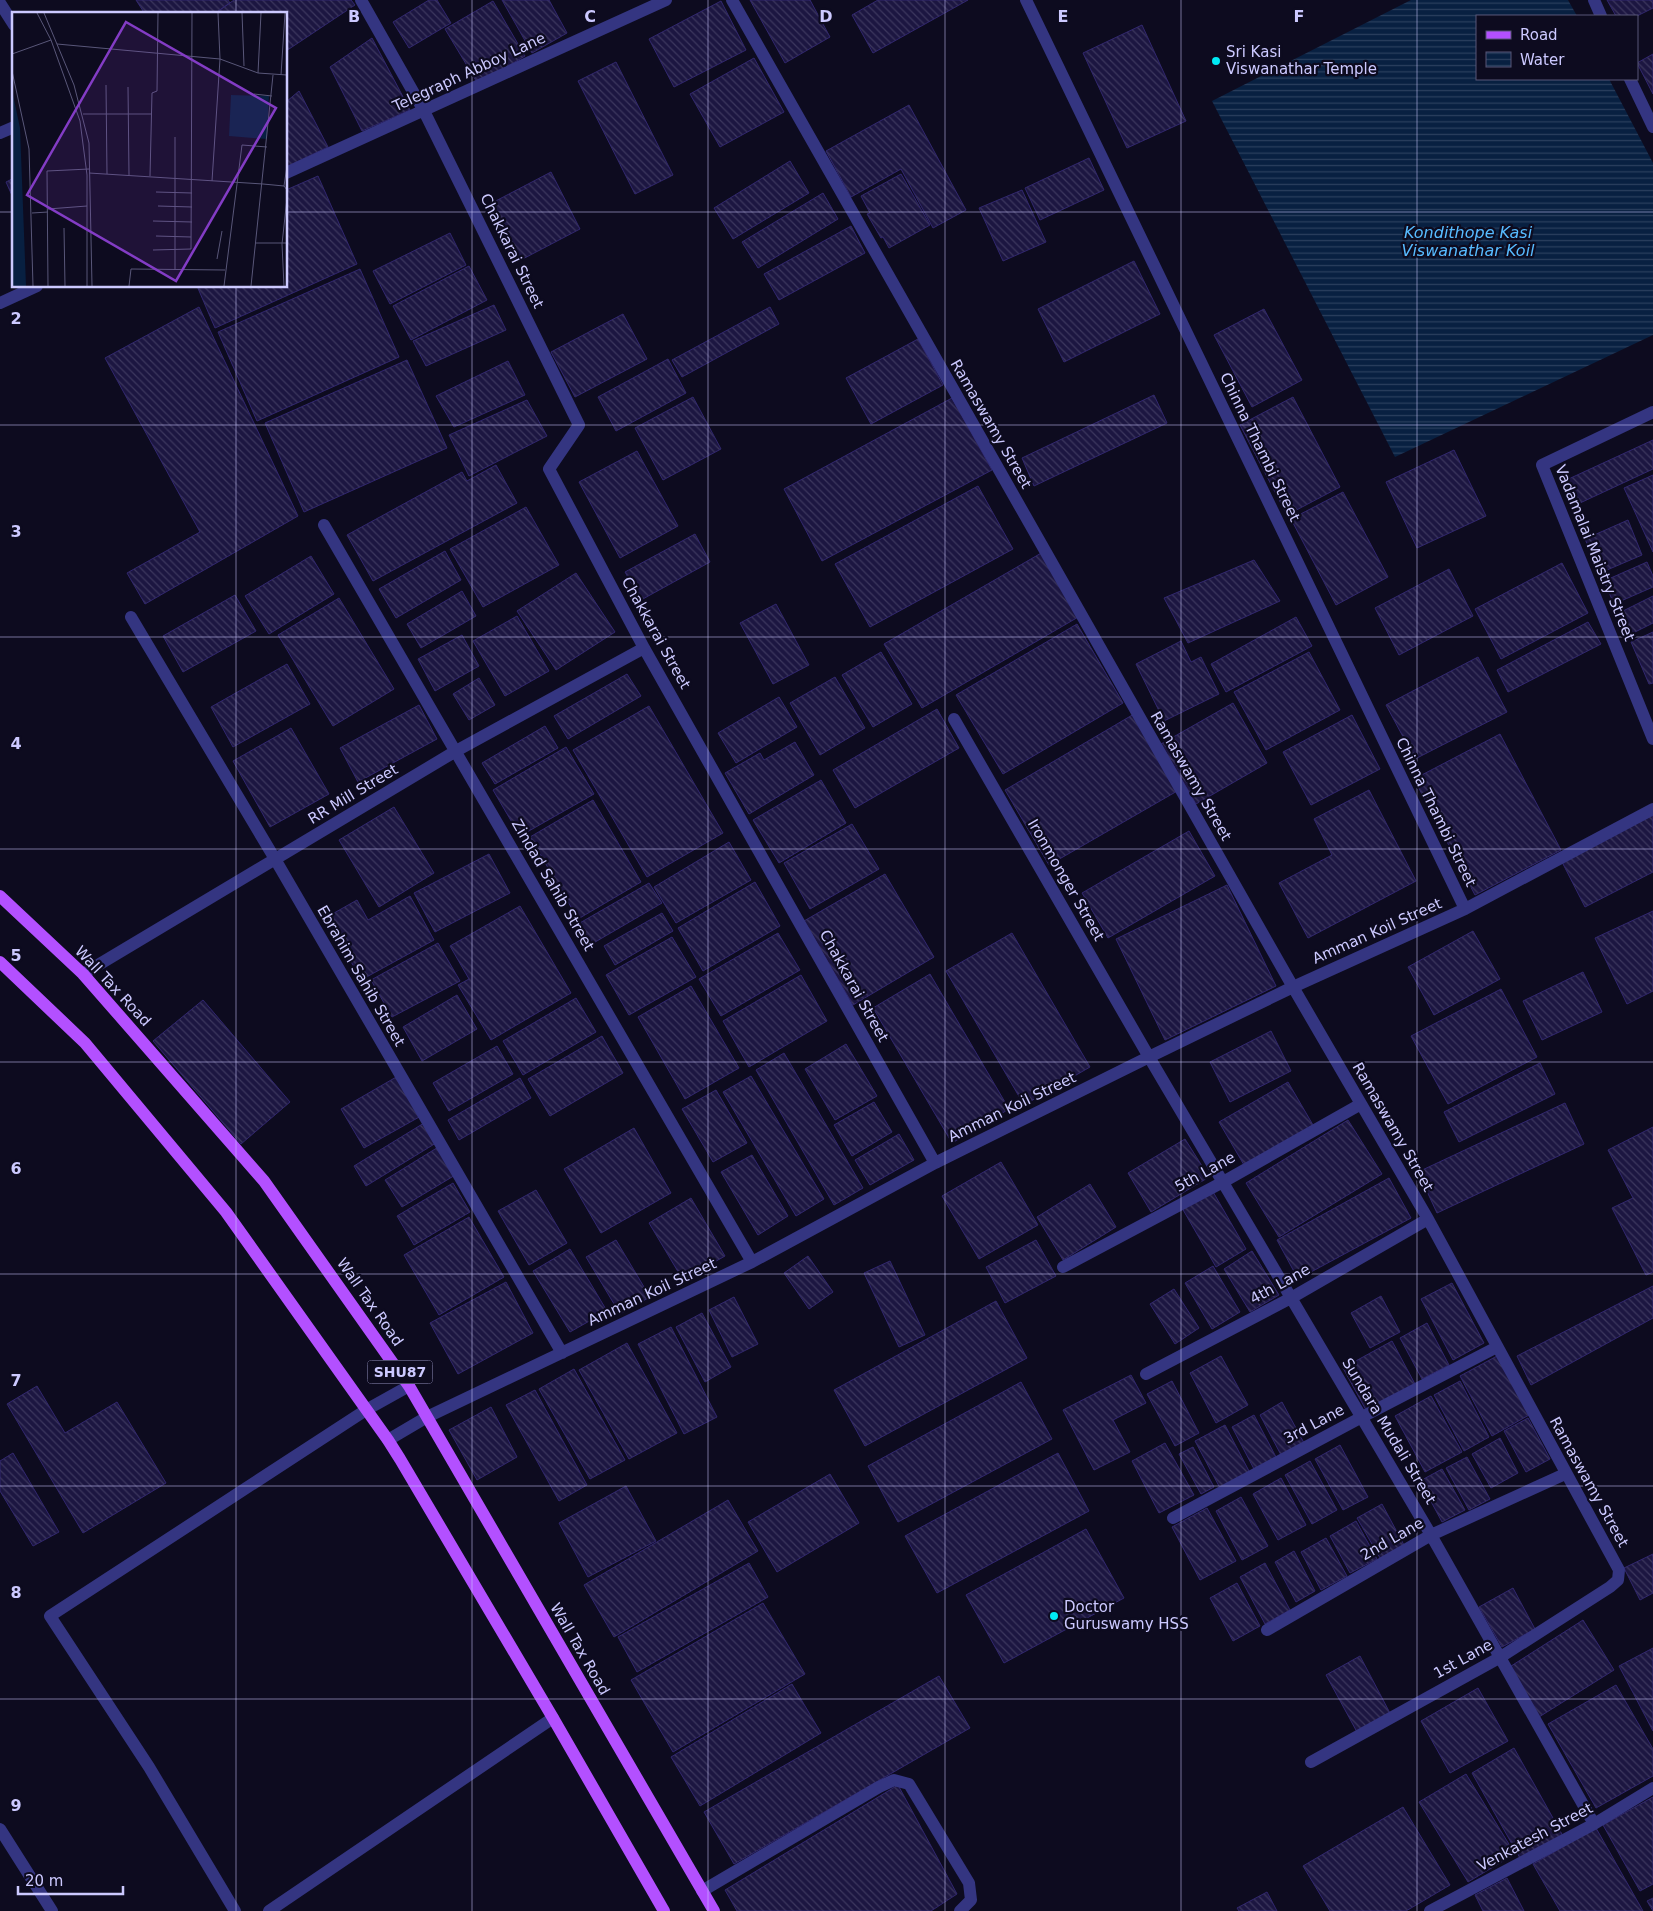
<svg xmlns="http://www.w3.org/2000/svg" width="1653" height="1911" font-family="'DejaVu Sans',sans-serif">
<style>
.water{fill:url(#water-rules)}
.building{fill:url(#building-back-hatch);stroke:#31276e}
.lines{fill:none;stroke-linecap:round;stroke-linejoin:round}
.service{stroke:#343581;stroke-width:12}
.minor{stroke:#343581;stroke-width:12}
.primary{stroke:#b350ff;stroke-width:12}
.grid{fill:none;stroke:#ccc9ff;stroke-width:1;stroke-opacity:0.55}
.poi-dot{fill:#00eaf4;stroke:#0d0b1f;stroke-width:2}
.labels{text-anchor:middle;stroke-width:4.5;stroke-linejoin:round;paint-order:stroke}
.shield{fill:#0d0b1f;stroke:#9390bc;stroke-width:1}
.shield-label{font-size:14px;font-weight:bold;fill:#ccc9ff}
.poi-label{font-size:15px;fill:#ccc9ff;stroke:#0d0b1f;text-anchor:start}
.street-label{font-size:15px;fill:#ccc9ff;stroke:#0d0b1f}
.water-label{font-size:16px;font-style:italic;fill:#57bbff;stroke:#0d0b1f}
.inset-road{fill:none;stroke:#595779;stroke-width:1}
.view{fill:#833cc5;fill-opacity:0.15;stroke:#833cc5;stroke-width:2.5}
.inset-edge{fill:none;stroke:#ccc9ff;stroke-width:2.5}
.grid-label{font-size:16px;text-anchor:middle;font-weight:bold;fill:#ccc9ff;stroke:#0d0b1f;stroke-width:4.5;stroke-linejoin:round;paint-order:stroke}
</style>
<defs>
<pattern id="water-rules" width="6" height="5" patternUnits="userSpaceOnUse" patternTransform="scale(1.25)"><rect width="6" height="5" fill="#082041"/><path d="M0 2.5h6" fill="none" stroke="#2b3f5e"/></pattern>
<pattern id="building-back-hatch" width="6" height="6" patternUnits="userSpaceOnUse" patternTransform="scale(1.25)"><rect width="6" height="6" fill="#1c1641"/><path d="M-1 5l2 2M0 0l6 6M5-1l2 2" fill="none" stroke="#3c375e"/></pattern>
</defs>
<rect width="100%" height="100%" fill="#0d0b1f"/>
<path class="water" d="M1411 0H1568L1577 16H1477V79H1609L1653 163V335L1395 457 1212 101Z"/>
<path class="building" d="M136 0H228L230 3 214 14H145Z
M234 0H351L355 5 286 51V14H214Z
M429 0H437L451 23 409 48 393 22Z
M502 0H549L567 33 532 53Z
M750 0H810L830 37 785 63Z
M878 0H968L873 53 852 15Z
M1607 0H1653V8L1637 16H1616Z
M493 1 525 56 478 84 445 29Z
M721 1 746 50 674 87 649 39Z
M1142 25 1186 121 1127 148 1083 53Z
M372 38 410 110 362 131 330 67Z
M1653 54V94L1637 63Z
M754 58 784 112 720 147 690 94Z
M616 62 673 175 635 194 578 81Z
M299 91 328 147 286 167V102Z
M909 105 966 210 933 228 901 169 851 197 826 151Z
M1089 158 1104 190 1040 220 1025 188Z
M790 161 809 193 733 239 714 208Z
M551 172 580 229 517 262 488 205Z
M901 174 930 225 889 248 883 237 881 238 867 214 870 213 861 196Z
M318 176 357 264 215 328 197 286H286V190Z
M14 178V200L6 182Z
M1022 190 1046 242 1003 261 979 208Z
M823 193 838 219 758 268 742 242Z
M851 226 865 253 779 300 764 274Z
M450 233 466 265 390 304 373 271Z
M1134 261 1160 314 1064 362 1038 309Z
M469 266 487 300 411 340 393 306Z
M360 269 399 357 257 421 218 332Z
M494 305 506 330 426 366 413 341Z
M199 307 298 516 145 604 127 573 200 532 105 358Z
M770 307 779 324 682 377 672 360Z
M1264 309 1302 380 1252 407 1214 335Z
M623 314 647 359 575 397 551 352Z
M918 339 943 385 871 424 846 378Z
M668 359 686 393 616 431 598 397Z
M407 360 447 448 304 512 265 423Z
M508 361 525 395 454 427 436 396Z
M1154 395 1167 423 1034 486 1022 458Z
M693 397 721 449 663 480 635 428Z
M1293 397 1340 487 1287 515 1240 425Z
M952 398 992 470 822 561 784 489Z
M527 400 547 436 469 476 449 435Z
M1653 440V469L1580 503 1562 482Z
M1454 450 1486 516 1417 548 1386 482Z
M637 451 678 526 620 558 579 482Z
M496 465 517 503 373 581 347 535 462 472 467 481Z
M1653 475V552L1624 488Z
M978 486 1013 549 870 627 835 564Z
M1343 492 1388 577 1336 605 1291 519Z
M526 507 559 565 483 607 450 549Z
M1628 520 1642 555 1600 573 1585 539Z
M695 534 710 562 641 600 625 572Z
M445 551 461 580 396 618 379 589Z
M1043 552 1080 616 922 708 884 644Z
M311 556 334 594 269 634 245 596Z
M1254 560 1280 601 1188 643 1164 598Z
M1647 562 1653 576V587L1614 604 1604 581Z
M1562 563 1588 613 1501 659 1475 609Z
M1449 569 1473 616 1399 655 1375 608Z
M576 573 615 632 556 670 517 611Z
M462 591 476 616 421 648 407 624Z
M235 595 256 631 183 672 163 636Z
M1653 596V623L1629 635 1619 613Z
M339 598 394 689 333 726 278 635Z
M776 604 809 665 773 684 740 623Z
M517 616 549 671 505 696 473 641Z
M1296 617 1312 646 1226 692 1211 664Z
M1588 622 1601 644 1508 692 1497 670Z
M1077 624 1123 703 1003 774 956 695Z
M1653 632V683L1649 684 1631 642Z
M462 635 479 666 435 691 418 659Z
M1181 641 1191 662 1201 657 1219 694 1164 721 1136 664Z
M881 652 912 704 873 727 842 675Z
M1309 652 1340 710 1266 750 1234 692Z
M1478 657 1507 712 1415 759 1386 705Z
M287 664 310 704 233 747 211 707Z
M627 674 641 696 568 739 554 716Z
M835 677 865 728 820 755 790 703Z
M479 678 495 705 469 720 453 694Z
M779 697 797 727 736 763 718 733Z
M1233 703 1267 763 1196 804 1161 744Z
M419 705 437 739 358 782 340 748Z
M649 706 723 833 647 877 573 750Z
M937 709 959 748 855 808 833 770Z
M1134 714 1179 790 1049 865 1005 790Z
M1352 715 1380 769 1311 805 1283 752Z
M545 726 558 748 495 784 482 763Z
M291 728 329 794 270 827 233 761Z
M1500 734 1561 850 1475 895 1414 779Z
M795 742 814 775 749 814 725 773 760 753 764 760Z
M566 747 594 794 520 836 493 790Z
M821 780 846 823 779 863 753 820Z
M1369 790 1416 881 1308 938 1279 883 1332 855 1314 819Z
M593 800 641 882 578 919 530 837Z
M394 807 434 873 379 907 339 840Z
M1653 815V872L1585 907 1562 862Z
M852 824 879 869 810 909 784 863Z
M1189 831 1215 876 1108 938 1082 893Z
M729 842 751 880 676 923 654 887Z
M489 854 510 893 435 932 414 893Z
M885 874 934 957 853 1005 804 921Z
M755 882 780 926 703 971 678 928Z
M649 883 662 903 590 945 578 924Z
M1227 885 1276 986 1165 1040 1116 939Z
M410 896 434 940 361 980 327 917 357 900 368 920Z
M520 906 571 993 491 1040 458 985 469 979 450 946Z
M1653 911V991L1627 1004 1595 938Z
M662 913 673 931 615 965 604 946Z
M1473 931 1500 979 1434 1015 1408 967Z
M778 933 800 970 721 1016 699 979Z
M1012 933 1090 1067 1024 1105 946 971Z
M672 937 696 977 629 1015 606 975Z
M438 943 460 981 392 1017 371 980Z
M1583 972 1602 1012 1542 1040 1523 1001Z
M930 974 1009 1109 952 1143 873 1008Z
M801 975 827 1021 749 1067 723 1021Z
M691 986 739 1068 685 1099 638 1017Z
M1501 989 1537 1057 1448 1104 1411 1036Z
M457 995 477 1029 422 1061 403 1027Z
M576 998 596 1032 523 1075 503 1041Z
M203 1000 290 1102 241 1144 153 1041Z
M1271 1031 1291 1071 1230 1102 1210 1062Z
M602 1036 623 1073 550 1116 528 1079Z
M846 1044 877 1096 835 1120 805 1069Z
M497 1046 513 1074 449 1111 433 1083Z
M784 1053 863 1188 834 1205 756 1070Z
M1540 1063 1555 1094 1459 1142 1444 1112Z
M398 1076 421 1116 364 1148 341 1109Z
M751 1076 824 1199 796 1216 723 1092Z
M520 1078 531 1098 459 1140 448 1120Z
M1288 1082 1313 1125 1244 1165 1219 1122Z
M716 1090 747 1143 713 1162 682 1109Z
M874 1102 892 1132 852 1156 834 1125Z
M1565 1103 1584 1144 1437 1213 1418 1172Z
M1348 1120 1382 1174 1279 1237 1246 1183Z
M424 1123 436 1143 366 1186 354 1166Z
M1653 1127V1272L1646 1275 1612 1208 1633 1198 1608 1150Z
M634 1128 671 1193 601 1233 564 1169Z
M899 1134 914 1160 870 1185 855 1160Z
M1185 1139 1209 1177 1151 1212 1128 1173Z
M440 1146 457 1174 402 1207 385 1180Z
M752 1155 788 1216 758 1235 721 1172Z
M1001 1162 1038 1225 979 1259 942 1196Z
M1389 1178 1411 1218 1298 1279 1277 1240Z
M453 1183 470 1212 414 1245 397 1216Z
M1090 1184 1116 1227 1063 1260 1037 1217Z
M536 1190 567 1243 529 1265 498 1211Z
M1212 1190 1246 1249 1216 1267 1182 1208Z
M691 1198 725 1256 683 1280 649 1223Z
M469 1217 504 1277 439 1315 404 1255Z
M616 1240 650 1297 620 1314 586 1257Z
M1036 1240 1056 1276 1005 1303 986 1267Z
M570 1249 607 1311 570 1332 533 1271Z
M1252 1251 1279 1295 1250 1312 1224 1269Z
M808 1256 833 1292 809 1309 784 1273Z
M890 1261 925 1335 899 1347 864 1273Z
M1213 1266 1240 1312 1212 1329 1185 1283Z
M506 1282 533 1333 458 1374 430 1323Z
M1452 1283 1484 1343 1453 1360 1421 1299Z
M1653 1286V1318L1531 1385 1517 1356Z
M1174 1289 1199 1328 1175 1344 1150 1304Z
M1381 1296 1400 1332 1370 1348 1351 1313Z
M734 1297 758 1344 732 1357 709 1310Z
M996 1301 1027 1358 865 1446 834 1390Z
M702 1313 731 1367 705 1382 676 1327Z
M1427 1323 1449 1365 1422 1379 1400 1338Z
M671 1327 717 1417 684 1434 638 1344Z
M1392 1341 1415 1384 1366 1410 1343 1368Z
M627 1343 677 1433 629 1459 579 1370Z
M1221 1356 1248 1405 1216 1423 1190 1373Z
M1497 1356 1529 1415 1492 1436 1460 1376Z
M574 1369 625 1460 590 1479 539 1389Z
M1131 1375 1146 1403 1113 1420 1130 1452 1094 1470 1063 1410Z
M1172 1381 1199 1433 1175 1446 1147 1394Z
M1460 1381 1489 1437 1464 1451 1434 1395Z
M1021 1382 1052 1439 898 1522 868 1466Z
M37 1386 65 1433 117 1402 166 1483 83 1533 7 1404Z
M535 1390 587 1485 559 1501 506 1405Z
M1431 1396 1462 1452 1425 1472 1395 1416Z
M1282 1402 1304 1443 1281 1455 1260 1415Z
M491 1407 517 1457 477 1480 449 1430Z
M1254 1415 1276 1457 1254 1469 1232 1427Z
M1528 1418 1550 1459 1526 1472 1504 1431Z
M1225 1425 1250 1473 1220 1488 1195 1441Z
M1500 1438 1518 1473 1491 1488 1472 1454Z
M1165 1443 1194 1495 1159 1513 1132 1461Z
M1340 1445 1368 1497 1343 1510 1315 1459Z
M1193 1447 1214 1487 1201 1494 1179 1454Z
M13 1453 59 1532 33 1546 0 1491V1461Z
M1058 1453 1089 1511 937 1593 905 1536Z
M1467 1457 1490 1499 1469 1510 1446 1468Z
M1310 1461 1337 1510 1312 1524 1285 1475Z
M1442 1469 1465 1510 1442 1522 1420 1481Z
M830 1474 859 1523 777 1572 748 1522Z
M1281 1478 1306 1525 1278 1540 1253 1494Z
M626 1486 656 1541 588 1577 559 1523Z
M1241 1497 1268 1546 1242 1560 1216 1511Z
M728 1500 758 1551 614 1637 584 1585Z
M1382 1504 1404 1545 1380 1558 1357 1518Z
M1207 1508 1236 1561 1200 1580 1172 1527Z
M1356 1521 1377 1559 1350 1573 1330 1536Z
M1086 1529 1124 1598 1004 1663 966 1595Z
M1326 1538 1347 1576 1321 1590 1301 1552Z
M1294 1551 1315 1591 1296 1602 1275 1562Z
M1653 1554V1593L1640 1600 1624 1568Z
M749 1563 768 1597 637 1672 618 1637Z
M1265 1563 1290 1610 1265 1624 1240 1577Z
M1237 1583 1260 1626 1233 1641 1210 1598Z
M1513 1588 1535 1629 1502 1647 1479 1607Z
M763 1603 805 1674 673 1752 631 1680Z
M1583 1620 1614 1670 1539 1717 1508 1668Z
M1653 1648V1731L1619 1666Z
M1360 1656 1391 1715 1357 1732 1326 1675Z
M939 1676 970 1728 734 1864 704 1812Z
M792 1684 821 1733 700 1806 671 1757Z
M1616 1685 1653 1749V1776L1596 1808 1548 1724Z
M1478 1688 1508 1741 1450 1773 1421 1721Z
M1514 1748 1563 1836 1521 1860 1472 1773Z
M1466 1774 1515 1854 1468 1882 1419 1802Z
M898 1785 957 1894 931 1911H737L725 1890Z
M1653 1797V1884L1640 1891 1603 1825Z
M1403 1807 1450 1885 1406 1911H1330L1303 1866Z
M1596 1828 1643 1911H1560L1533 1864Z
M1507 1878 1524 1911H1483L1475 1895Z
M1267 1892 1277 1911H1239L1237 1908Z
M1653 1898V1911L1647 1901Z"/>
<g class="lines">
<path class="service" d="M0 3 14 25
M0 133 14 127
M702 1891 879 1787 894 1780 909 1784 969 1883 971 1900 960 1911"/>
<path class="minor" d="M361 0 424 111 579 425 549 469 644 648 935 1163
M732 0 1293 987 1428 1219 1619 1570 1618 1580 1610 1587 1499 1658 1311 1762
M1026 0 1465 909
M1594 0 1601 16
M1630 79 1653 127
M286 173 666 0
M0 303 37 286
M1653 412 1542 465 1653 739
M324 525 752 1262
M131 617 275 859 562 1353
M954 719 1149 1057 1431 1535 1594 1824
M83 974 456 751 644 648
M1063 1267 1223 1182 1361 1104
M1146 1374 1291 1298 1428 1219
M388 1440 427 1417 752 1262 935 1163 1149 1057 1293 987 1465 909 1653 809
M1173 1518 1362 1417 1497 1347
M1267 1630 1431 1535 1565 1474
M0 1829 52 1911
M235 1911 149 1767 50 1616 366 1410 409 1386
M269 1911 553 1718
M1430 1911 1594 1824 1653 1788"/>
<path class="primary" d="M0 896 83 974 264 1181 409 1386 714 1911
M0 962 85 1043 226 1212 388 1440 400 1459 553 1718 664 1911"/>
</g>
<path class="grid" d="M236 0V14M472 0V1911M708 0V1911M945 0V1911M1181 0V1911M1417 0V1911M0 212H14M286 212H1653M236 286V1911M0 425H1653M0 637H1653M0 849H1653M0 1062H1653M0 1274H1653M0 1486H1653M0 1699H1653"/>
<g class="poi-dot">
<circle cx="1216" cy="61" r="5"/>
<circle cx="1054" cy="1616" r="5"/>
</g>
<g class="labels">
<rect class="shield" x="367.5" y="1360.5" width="65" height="23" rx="4"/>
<g class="shield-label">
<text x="400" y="1377">SHU87</text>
</g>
<g class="poi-label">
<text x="1226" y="57">Sri Kasi<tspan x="1226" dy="17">Viswanathar Temple</tspan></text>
<text x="1064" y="1612">Doctor<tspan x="1064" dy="17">Guruswamy HSS</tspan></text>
</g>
<g class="street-label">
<text transform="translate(469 72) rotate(-25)" y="5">Telegraph Abboy Lane</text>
<text transform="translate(512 251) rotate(64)" y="5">Chakkarai Street</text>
<text transform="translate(991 424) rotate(60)" y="5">Ramaswamy Street</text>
<text transform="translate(1260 447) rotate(64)" y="5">Chinna Thambi Street</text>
<text transform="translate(1595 553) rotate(68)" y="5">Vadamalai Maistry Street</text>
<text transform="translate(656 633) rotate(61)" y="5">Chakkarai Street</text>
<text transform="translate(1191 776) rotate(60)" y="5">Ramaswamy Street</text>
<text transform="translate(353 794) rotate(-31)" y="5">RR Mill Street</text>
<text transform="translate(1436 812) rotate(64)" y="5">Chinna Thambi Street</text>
<text transform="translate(1066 880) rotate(60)" y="5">Ironmonger Street</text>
<text transform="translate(553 885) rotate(60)" y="5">Zindad Sahib Street</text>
<text transform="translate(1377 931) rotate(-24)" y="5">Amman Koil Street</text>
<text transform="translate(361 976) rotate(60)" y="5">Ebrahim Sahib Street</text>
<text transform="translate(113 986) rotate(47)" y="5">Wall Tax Road</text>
<text transform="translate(854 986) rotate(61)" y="5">Chakkarai Street</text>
<text transform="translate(1012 1107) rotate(-26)" y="5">Amman Koil Street</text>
<text transform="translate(1393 1127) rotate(60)" y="5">Ramaswamy Street</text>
<text transform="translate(1205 1172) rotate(-29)" y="5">5th Lane</text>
<text transform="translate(1280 1284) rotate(-29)" y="5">4th Lane</text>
<text transform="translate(652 1292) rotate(-25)" y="5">Amman Koil Street</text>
<text transform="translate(370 1302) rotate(55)" y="5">Wall Tax Road</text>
<text transform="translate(1314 1424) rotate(-28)" y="5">3rd Lane</text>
<text transform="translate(1389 1431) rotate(59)" y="5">Sundara Mudali Street</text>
<text transform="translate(1589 1482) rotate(61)" y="5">Ramaswamy Street</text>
<text transform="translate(1392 1539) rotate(-30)" y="5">2nd Lane</text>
<text transform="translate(580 1649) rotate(60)" y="5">Wall Tax Road</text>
<text transform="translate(1463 1659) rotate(-29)" y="5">1st Lane</text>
<text transform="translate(1535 1837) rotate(-28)" y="5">Venkatesh Street</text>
</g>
<g class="water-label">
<text x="1468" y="238">Kondithope Kasi<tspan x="1468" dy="18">Viswanathar Koil</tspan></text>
</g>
</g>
<g transform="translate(12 12)">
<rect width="275" height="275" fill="#0d0b1f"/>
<path d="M0 78 8 116 14 274H0ZM219 83 257 84 255 127 217 124Z" fill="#082041"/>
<path class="inset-road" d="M25 1 39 28 68 109 75 163V274M32 1 62 73 77 131 80 274M230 1 232 54M45 32 208 47 246 61 275 63M0 42 39 28M0 59 17 137 21 274M246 61 249 1M269 63 273 1M94 73 95 162M116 75 117 163M242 82 260 84M71 102H139M163 125V258M77 161 251 172 272 174 275 178M138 164 140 81 145 79 146 1M200 169 208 47 206 1M272 174 275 154M144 180 180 181M146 194 180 195M36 197 75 194M20 201 36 200M141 209 180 210M52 216 53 274M144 224 179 225M244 231H275M141 238 179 237 180 1M205 247 210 219M36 274 35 159 77 157M117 274 119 257 213 258M212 274 230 133 255 135M239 274 261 63M272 274 270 232 275 186"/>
<path class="view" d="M114 10 264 96 164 269 15 183Z"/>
<rect width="275" height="275" class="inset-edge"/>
</g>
<g class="grid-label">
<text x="354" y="22">B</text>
<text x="590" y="22">C</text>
<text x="826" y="22">D</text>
<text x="1063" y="22">E</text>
<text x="1299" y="22">F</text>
<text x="16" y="324">2</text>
<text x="16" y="537">3</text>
<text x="16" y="749">4</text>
<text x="16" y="961">5</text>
<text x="16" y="1174">6</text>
<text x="16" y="1386">7</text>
<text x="16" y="1598">8</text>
<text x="16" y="1811">9</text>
</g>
<rect x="1476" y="15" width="162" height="65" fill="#0d0b1f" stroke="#595779"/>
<rect x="1486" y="31" width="25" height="8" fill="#b350ff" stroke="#595779"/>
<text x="1520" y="40" font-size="15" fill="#ccc9ff">Road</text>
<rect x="1486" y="52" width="25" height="15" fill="url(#water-rules)" stroke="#595779"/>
<text x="1520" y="65" font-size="15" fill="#ccc9ff">Water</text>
<path d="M18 1886v8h105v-8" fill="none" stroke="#ccc9ff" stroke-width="2.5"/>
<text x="25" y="1886" font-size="15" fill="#ccc9ff" stroke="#0d0b1f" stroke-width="4" paint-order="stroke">20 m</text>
</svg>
